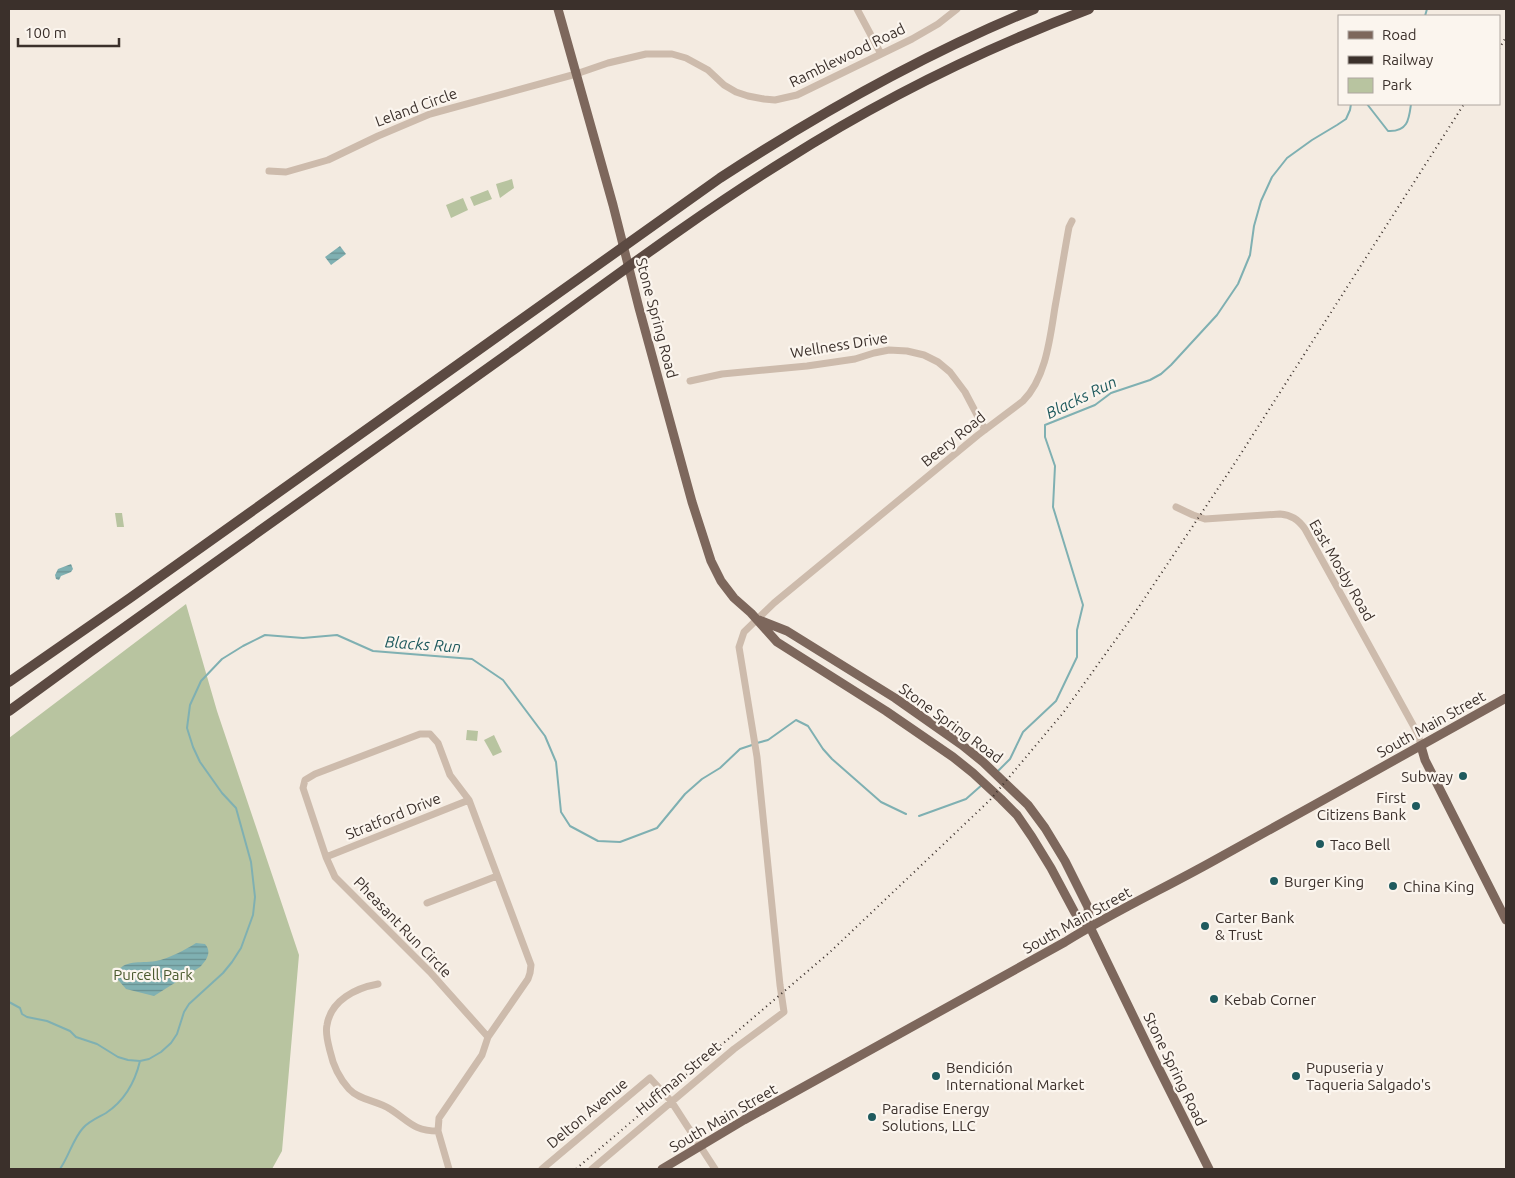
<svg xmlns="http://www.w3.org/2000/svg" width="1515" height="1178" font-family="Ubuntu,sans-serif">
<defs>
<pattern id="water-rules" width="6" height="5" patternUnits="userSpaceOnUse" patternTransform="scale(1.25)"><rect width="6" height="5" fill="#7fb0b2"/><path d="M0 2.5h6" fill="none" stroke="#699091"/></pattern>
</defs>
<rect width="100%" height="100%" fill="#f4ebe1"/>
<!-- park -->
<path fill="#b8c4a0" d="M512,179l2,9 -14,10 -4,-14z
M488,190l4,9 -18,7 -4,-9z
M463,198l5,12 -17,8 -5,-13z
M115,513h7l2,14h-7z
M186,604l31,107 82,244 -17,196 -10,18h-263v-431z
M467,730l11,1 -1,10 -11,-1z
M494,735l8,17 -9,4 -9,-16z"/>
<!-- water -->
<path fill="url(#water-rules)" d="M340,246l6,8 -15,11 -6,-8z
M71,564l2,5 -2,3 -10,4 -2,4 -3,-1 -1,-4 3,-6z
M196,943l9,1c7,8 2,16 -5,23l-46,29 -28,-7 -12,-14c12,-17 24,-11 42,-14 14,-3 29,-11 40,-18z"/>
<g fill="none" stroke-linecap="round" stroke-linejoin="round">
<!-- stream -->
<path stroke="#7fb0b2" stroke-width="2" d="M1425,16l2,-7
M1367,104l21,27c20,1 21,-12 23,-27
M757,743l11,-3 28,-20 12,6 15,23 9,10 49,43 25,12
M998,771l12,-12 13,-27 33,-31 21,-44v-27l6,-25 -30,-98 2,-41 -10,-29v-12l50,-20 16,-12 39,-13 11,-6 10,-9 46,-50 21,-31 12,-29 4,-29 7,-25 11,-24 15,-19 25,-18 25,-15 9,-6 4,-9 1,-6
M919,816l47,-17 17,-15
M9,1002l11,6 2,6 5,3 20,4 23,10 6,6 21,7 21,13 10,3 12,1
M60,1169c9,-13 13,-30 23,-41 6,-7 16,-11 23,-15 18,-12 29,-31 34,-52l9,-2 12,-7 10,-9 6,-9 7,-22 5,-8 34,-31 9,-11 9,-14 12,-33 2,-18 -4,-35 -15,-54 -14,-15 -22,-31 -7,-15 -6,-19 3,-23 11,-24 21,-22 21,-13 22,-11 38,3 34,-3 36,16 99,8 31,21 42,56 11,26 5,50 9,14 28,15 22,1 37,-14 28,-34 17,-15 18,-11 20,-19 12,-4"/>
<!-- minor -->
<path stroke="#cdbbac" stroke-width="7" d="M857,9l24,45
M269,171l17,1 42,-12 50,-24 52,-22 146,-40 32,-11 38,-9h26l14,4 22,12 16,15 12,7 12,4 16,3 11,1 22,-5 115,-56 26,-15 19,-15
M690,381l32,-7 85,-8 48,-7 19,-6 15,-3 18,1 17,4 14,7 12,10 15,20 20,38
M1176,507l17,8 12,4 75,-5c11,1 18,5 25,15l113,205 3,12
M420,734h10l8,9 12,32 19,25 62,165 -1,8 -2,6 -40,58 -58,-65 -95,-95 -9,-20 -23,-69 2,-8 10,-6z
M326,857l143,-57
M427,903l70,-27
M378,984c-22,4 -47,16 -51,41 -2,8 1,18 3,26 3,14 9,27 19,38 10,11 29,12 41,20 19,12 23,22 48,22
M449,1169l-11,-38 1,-13 43,-63 6,-18
M542,1169l108,-91 21,23 44,68
M592,1169l142,-120 50,-37 -4,-27 -23,-228 -18,-110 5,-15 30,-29 23,-19 181,-149 45,-34c23,-23 27,-63 32,-94 5,-27 9,-53 14,-80l3,-6"/>
<!-- major -->
<path stroke="#7d675c" stroke-width="9" d="M558,9l55,196 26,103 53,194 19,59 10,20 13,17 17,15 26,29 109,69 67,46 20,16 28,26 16,16 15,22 19,31 24,45 15,14
M759,620l28,11 108,67 67,47 21,17 45,43 17,23 20,33 23,46 2,20 62,128 57,114
M1421,746l4,14 81,160
M662,1169l82,-49 321,-178c48,-30 100,-54 150,-82 97,-54 194,-107 291,-162"/>
<!-- highway -->
<path stroke="#5c4a42" stroke-width="10" d="M9,682l121,-84 590,-420c100,-65 204,-124 314,-169
M9,711l81,-59c139,-100 279,-199 419,-299 91,-65 180,-133 275,-192 96,-61 199,-112 305,-152"/>
<!-- rail -->
<path stroke="#3b302b" stroke-width="2" stroke-dasharray="1 4" stroke-linecap="butt" d="M1499,49l7,-12
M576,1169l253,-216 161,-153 73,-87 69,-96 101,-151 231,-362"/>
</g>
<!-- markers -->
<g fill="#1f5a5e" stroke="#fbf5ee" stroke-width="2">
<circle cx="1463" cy="776" r="5"/>
<circle cx="1416" cy="806" r="5"/>
<circle cx="1320" cy="844" r="5"/>
<circle cx="1274" cy="881" r="5"/>
<circle cx="1393" cy="886" r="5"/>
<circle cx="1205" cy="926" r="5"/>
<circle cx="1214" cy="999" r="5"/>
<circle cx="936" cy="1076" r="5"/>
<circle cx="1296" cy="1076" r="5"/>
<circle cx="872" cy="1117" r="5"/>
</g>
<g text-anchor="middle" dominant-baseline="central" stroke-width="4.5" stroke-linejoin="round" paint-order="stroke">
<!-- street labels -->
<g font-size="15" fill="#3b302b" stroke="#fbf5ee">
<text transform="translate(847 55) rotate(-26)">Ramblewood Road</text>
<text transform="translate(416 107) rotate(-20)">Leland Circle</text>
<text transform="translate(657 318) rotate(75)">Stone Spring Road</text>
<text transform="translate(839 345) rotate(-9)">Wellness Drive</text>
<text transform="translate(953 439) rotate(-39)">Beery Road</text>
<text transform="translate(1342 570) rotate(60)">East Mosby Road</text>
<text transform="translate(951 723) rotate(36)">Stone Spring Road</text>
<text transform="translate(1431 724) rotate(-29)">South Main Street</text>
<text transform="translate(393 816) rotate(-22)">Stratford Drive</text>
<text transform="translate(1077 920) rotate(-29)">South Main Street</text>
<text transform="translate(403 927) rotate(46)">Pheasant Run Circle</text>
<text transform="translate(1175 1069) rotate(64)">Stone Spring Road</text>
<text transform="translate(678 1078) rotate(-40)">Huffman Street</text>
<text transform="translate(587 1113) rotate(-40)">Delton Avenue</text>
<text transform="translate(723 1118) rotate(-30)">South Main Street</text>
</g>
<!-- poi labels -->
<g font-size="15" fill="#3b302b" stroke="#fbf5ee" text-anchor="start">
<text x="1453" y="776" text-anchor="end">Subway</text>
<text x="1406" y="797" text-anchor="end">First<tspan x="1406" dy="17">Citizens Bank</tspan></text>
<text x="1330" y="844">Taco Bell</text>
<text x="1284" y="881">Burger King</text>
<text x="1403" y="886">China King</text>
<text x="1215" y="917">Carter Bank<tspan x="1215" dy="17">&amp; Trust</tspan></text>
<text x="1224" y="999">Kebab Corner</text>
<text x="946" y="1067">Bendición<tspan x="946" dy="17">International Market</tspan></text>
<text x="1306" y="1067">Pupuseria y<tspan x="1306" dy="17">Taqueria Salgado's</tspan></text>
<text x="882" y="1108">Paradise Energy<tspan x="882" dy="17">Solutions, LLC</tspan></text>
</g>
<!-- park labels -->
<g font-size="15" fill="#4a5a2e" stroke="#fbf5ee">
<text x="153" y="974">Purcell Park</text>
</g>
<!-- water labels -->
<g font-size="16" font-style="italic" fill="#1f5a5e" stroke="#fbf5ee">
<text transform="translate(1081 397) rotate(-26)">Blacks Run</text>
<text transform="translate(423 644) rotate(4)">Blacks Run</text>
</g>
</g>
<!-- border -->
<rect width="1515" height="1178" fill="none" stroke="#3b302b" stroke-width="20"/>
<!-- legend -->
<rect x="1338" y="15" width="162" height="90" fill="#fbf5ee" stroke="#aea6a0"/>
<rect x="1348" y="31" width="25" height="8" fill="#7d675c" stroke="#aea6a0"/>
<text x="1382" y="40" font-size="15" fill="#3b302b">Road</text>
<rect x="1348" y="56" width="25" height="8" fill="#3b302b" stroke="#aea6a0"/>
<text x="1382" y="65" font-size="15" fill="#3b302b">Railway</text>
<rect x="1348" y="78" width="25" height="15" fill="#b8c4a0" stroke="#aea6a0"/>
<text x="1382" y="90" font-size="15" fill="#3b302b">Park</text>
<!-- scale -->
<path d="M18 38v8h101v-8" fill="none" stroke="#3b302b" stroke-width="2.5"/>
<text x="25" y="38" font-size="15" fill="#3b302b" stroke="#fbf5ee" stroke-width="4" paint-order="stroke">100 m</text>
</svg>
